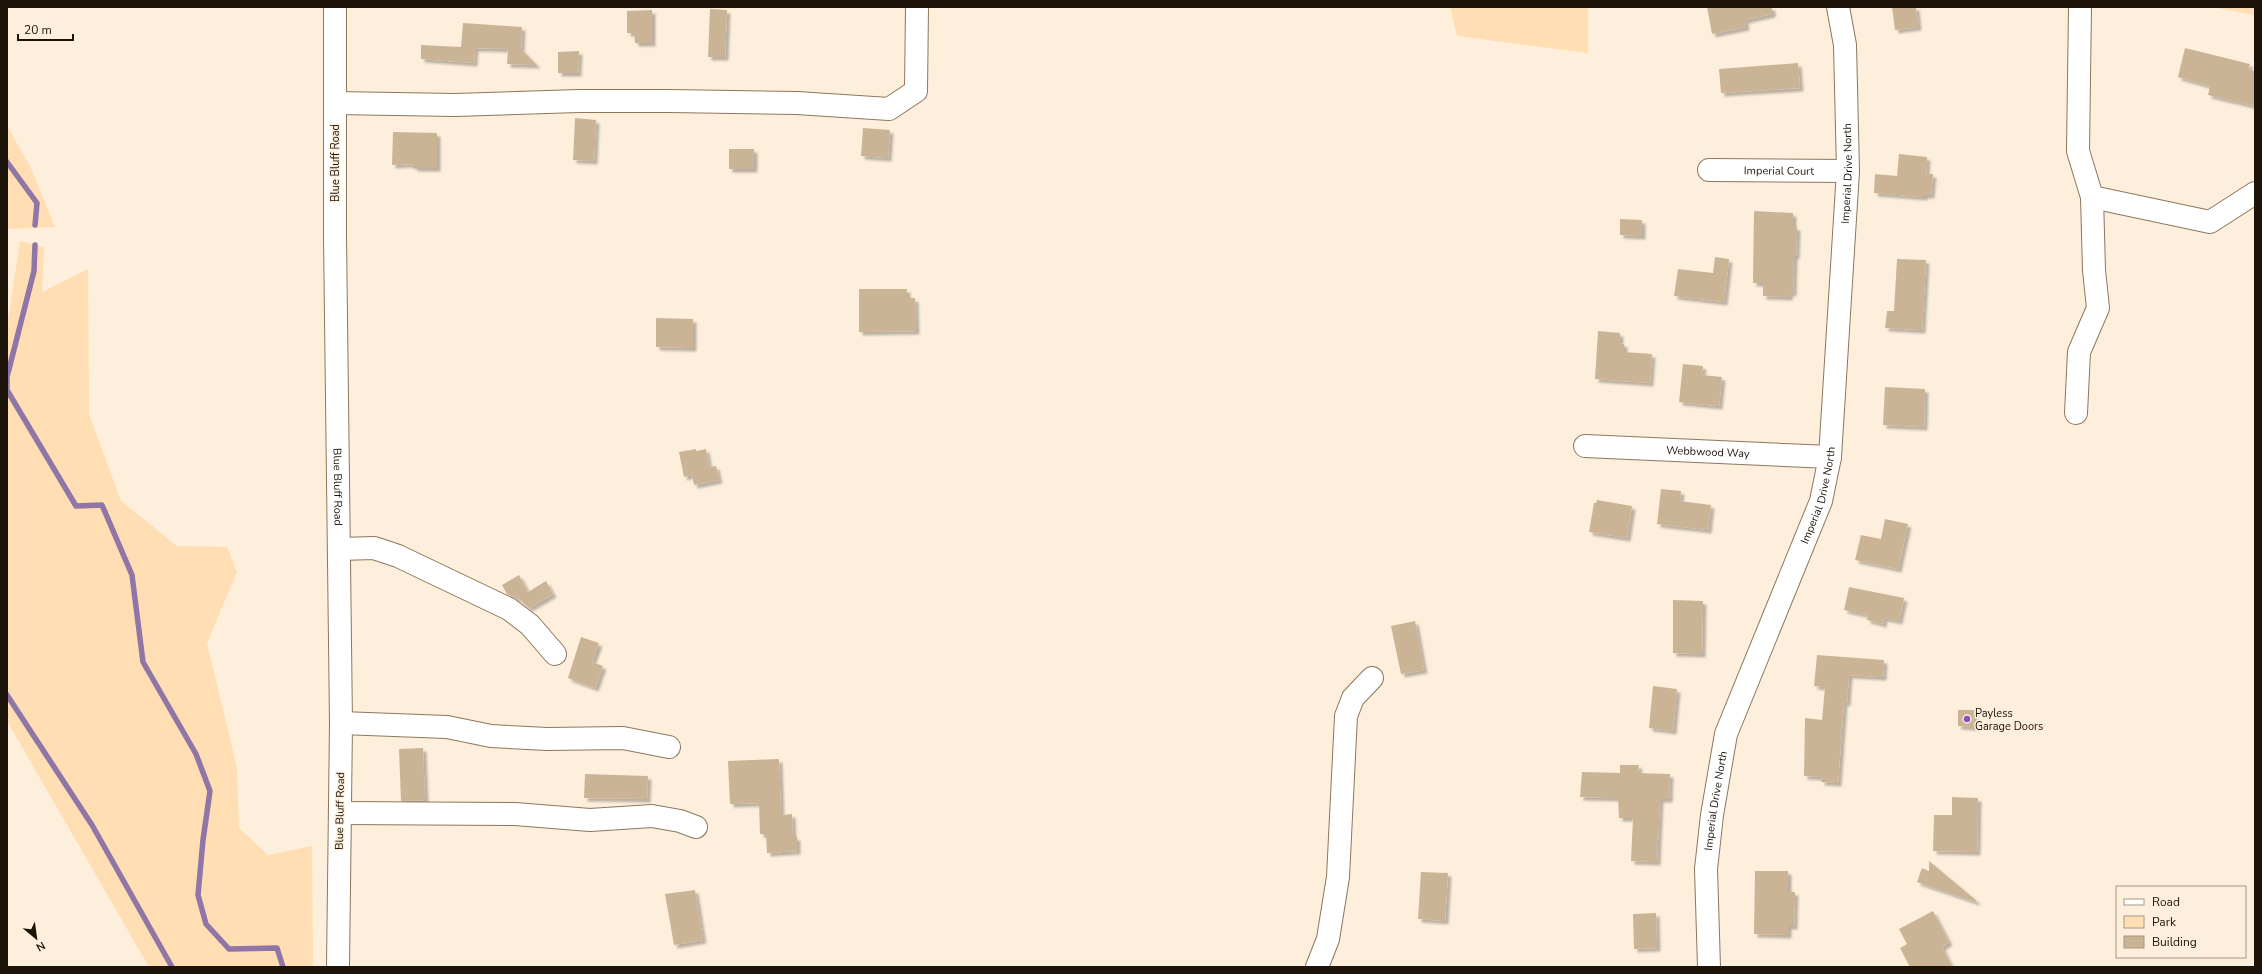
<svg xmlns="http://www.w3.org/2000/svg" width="2262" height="974" font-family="'Nunito Sans',sans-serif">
<defs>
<filter id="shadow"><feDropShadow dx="3.5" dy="3.5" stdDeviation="1" flood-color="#0004"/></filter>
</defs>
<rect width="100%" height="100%" fill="#feefdc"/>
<!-- green -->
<path fill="#ffdeb3" d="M1450,7h138v46l-131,-17z
M2210,7h45v8z
M7,126l23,40 25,61 -48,2z
M20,241l24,6 -2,45 46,-23 1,145 32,87 56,45 50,1 10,25 -30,71 30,125 2,60 29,27 44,-9 1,121h-164l-142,-246v-394z"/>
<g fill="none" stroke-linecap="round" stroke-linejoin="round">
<!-- stream -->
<path stroke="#9075a7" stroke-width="5.5" d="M7,162l30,41 -2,22
M7,377v13l69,116 26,-1 30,70 11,87 53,92 14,37 -7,49 -5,55 8,29 23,25 48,-1 6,19
M7,377l27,-106 1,-26
M7,695l85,130 80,142"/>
</g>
<!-- building -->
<path fill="#cbb496" filter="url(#shadow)" d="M1707,7h65v7l-27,6 1,7 -34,7z
M1892,7h24l2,20 -23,3z
M710,9l17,1 -2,47h-17z
M652,10v33h-17l-1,-10h-7v-22z
M463,23l59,4 -1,22 16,16 -30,-1 1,-15 -33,-1 -1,15 -53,-4v-14l40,2z
M2185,48l65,16 -2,5 7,2v35l-47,-11 2,-9 -32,-9z
M579,51l-1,22h-20v-21z
M1798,63l2,25 -79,5 -2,-24z
M575,118l21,2 -2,41 -21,-1z
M863,128l27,2 -2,28 -27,-2z
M393,132l44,1v35h-23v-2l-7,-2 -15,1z
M729,149h25v20h-25z
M1899,154l28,3 -1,17h7l-2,21h-7v2l-50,-4 1,-19 22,2z
M1754,211l39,2v14h4l-1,29h-2l-1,37 -3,-1 -1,5 -26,-1v-13h-10z
M1620,219l22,1v16l-22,-1z
M1715,257l14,2 -5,43 -50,-6 4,-27 35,4z
M1897,259l29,1 -4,70 -37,-2 2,-17h7z
M859,289h48v9h8l1,33 -57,1z
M656,318l37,1v29l-37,-1z
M1598,331l22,2v10l4,1v8l28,2 -2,29 -55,-4z
M1683,364l20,2 -1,9 20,2 -3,29 -40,-4z
M1885,387l40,2 -1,38 -41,-2z
M696,449v2l10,-2 3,18 7,-1 3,14 -25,5 -2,-10 -8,2 -5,-25z
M1661,489l20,2 -1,10 31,4 -3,25 -51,-6z
M1597,500l35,6 -5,32 -38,-6 5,-29h2z
M1885,519l23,5 -10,45 -43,-9 6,-25 20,4z
M519,575l9,17 18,-11 7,13 -24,14 -10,-9 -12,-5 -5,-9z
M1849,587l55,11 -5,23 -15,-3 -1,6 -16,-4 1,-5 -24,-5z
M1673,600l30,1 -1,53 -29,-1z
M1415,621l9,49 -23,4 -10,-48z
M581,637l18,6 -7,19 11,4 -8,22 -27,-10z
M1817,655l67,5 -1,17 -34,-2 -2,28 -3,-1 -6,81 -17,-1 1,-5 -18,-1 1,-58 17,2 3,-33 -11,-1z
M1653,686l24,3 -4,42 -24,-3z
M1958,710h16l-1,17 -15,-1z
M423,748l2,52 -24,1 -2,-52z
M779,759l2,56 11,-1 1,23h4v14l-30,2 -1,-19h-6l-1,-31 -29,1 -2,-43z
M1620,765h19l-1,8 32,1 -1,25h-9l-3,63 -26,-1 2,-43h-14l-1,-20 -38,-1 2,-25 38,1z
M585,774l63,2 -1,23 -63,-1z
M1952,797l26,1 -1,54 -44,-1 1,-36h18z
M1929,861l48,40 -1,1 -59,-20 5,-14 7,3z
M1755,871h33v21h7l-1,34h-6v9l-34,-1z
M1421,872l27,1 -3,48 -27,-2z
M695,890l8,50 -29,5 -9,-51z
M1933,911l16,31 -7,5 10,20h-42l-10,-19 7,-4 -8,-15z
M1656,913l1,35 -23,1 -1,-35z"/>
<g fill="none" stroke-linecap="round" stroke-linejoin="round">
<defs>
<g id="minor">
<path id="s1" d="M335,7v230l6,486 -3,244"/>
<path d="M335,103l120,2 124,-4h91l127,2 92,6 27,-18 1,-84"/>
<path id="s2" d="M1709,170l139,1"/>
<path d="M2092,197l118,25 45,-29"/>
<path d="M2076,413l3,-61 19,-44 -4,-38 -2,-73 -14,-46 2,-144"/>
<path id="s3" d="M1585,446l245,11"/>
<path d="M339,549l35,-1 24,8 111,53 21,16 25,29"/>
<path d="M341,723l106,4 44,9 56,3 76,-1 46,9"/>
<path d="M340,813l175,1 75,6 62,-4 28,5 16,6"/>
<path d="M1317,967l11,-28 10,-62 8,-161 7,-18 19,-20"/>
<path id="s4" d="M1709,967l-3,-98 6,-54 14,-81 95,-233 9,-44 18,-286 -3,-126 -7,-38"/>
</g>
</defs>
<!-- minor casing -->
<use href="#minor" stroke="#8d775b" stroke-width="24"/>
<!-- minor -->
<use href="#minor" stroke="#fff" stroke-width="22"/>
</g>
<!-- markers -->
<circle fill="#8d50c6" stroke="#feefdc" stroke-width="1.5" cx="1967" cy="719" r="4"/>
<g text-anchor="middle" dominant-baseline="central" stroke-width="3" stroke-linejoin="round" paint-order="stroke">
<!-- street labels -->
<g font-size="11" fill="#1c1408" stroke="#feefdc">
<text transform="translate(335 163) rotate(-90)">Blue Bluff Road</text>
<text stroke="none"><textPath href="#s2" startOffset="70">Imperial Court</textPath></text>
<text stroke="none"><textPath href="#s4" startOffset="815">Imperial Drive North</textPath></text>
<text stroke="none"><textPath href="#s3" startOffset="123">Webbwood Way</textPath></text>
<text stroke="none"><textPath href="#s1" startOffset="480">Blue Bluff Road</textPath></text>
<text stroke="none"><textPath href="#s4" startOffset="491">Imperial Drive North</textPath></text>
<text stroke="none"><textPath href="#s4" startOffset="167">Imperial Drive North</textPath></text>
<text transform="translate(340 811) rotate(-89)">Blue Bluff Road</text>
</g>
<!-- poi labels -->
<g font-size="11" fill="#1c1408" stroke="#feefdc" text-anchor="start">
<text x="1975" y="713">Payless<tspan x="1975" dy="13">Garage Doors</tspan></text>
</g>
</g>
<!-- border -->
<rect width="2262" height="974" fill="none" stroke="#1c1408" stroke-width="16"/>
<!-- legend -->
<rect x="2116" y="886" width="130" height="72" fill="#feefdc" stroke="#a49787"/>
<rect x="2124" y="899" width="20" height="6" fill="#ffffff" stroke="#a49787"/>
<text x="2152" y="906" font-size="12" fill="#1c1408">Road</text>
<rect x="2124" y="916" width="20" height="12" fill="#ffdeb3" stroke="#a49787"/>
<text x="2152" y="926" font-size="12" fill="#1c1408">Park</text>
<rect x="2124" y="936" width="20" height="12" fill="#cbb496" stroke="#a49787"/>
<text x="2152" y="946" font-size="12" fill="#1c1408">Building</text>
<!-- north arrow -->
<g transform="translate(36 938) rotate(151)" stroke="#feefdc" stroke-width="3" paint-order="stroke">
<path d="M0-3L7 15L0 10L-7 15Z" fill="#1c1408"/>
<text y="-6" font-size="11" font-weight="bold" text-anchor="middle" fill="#1c1408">N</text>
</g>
<!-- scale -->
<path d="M18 34v6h55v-6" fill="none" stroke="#1c1408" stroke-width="2"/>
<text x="24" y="34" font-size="12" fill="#1c1408" stroke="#feefdc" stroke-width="3" paint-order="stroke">20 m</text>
</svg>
